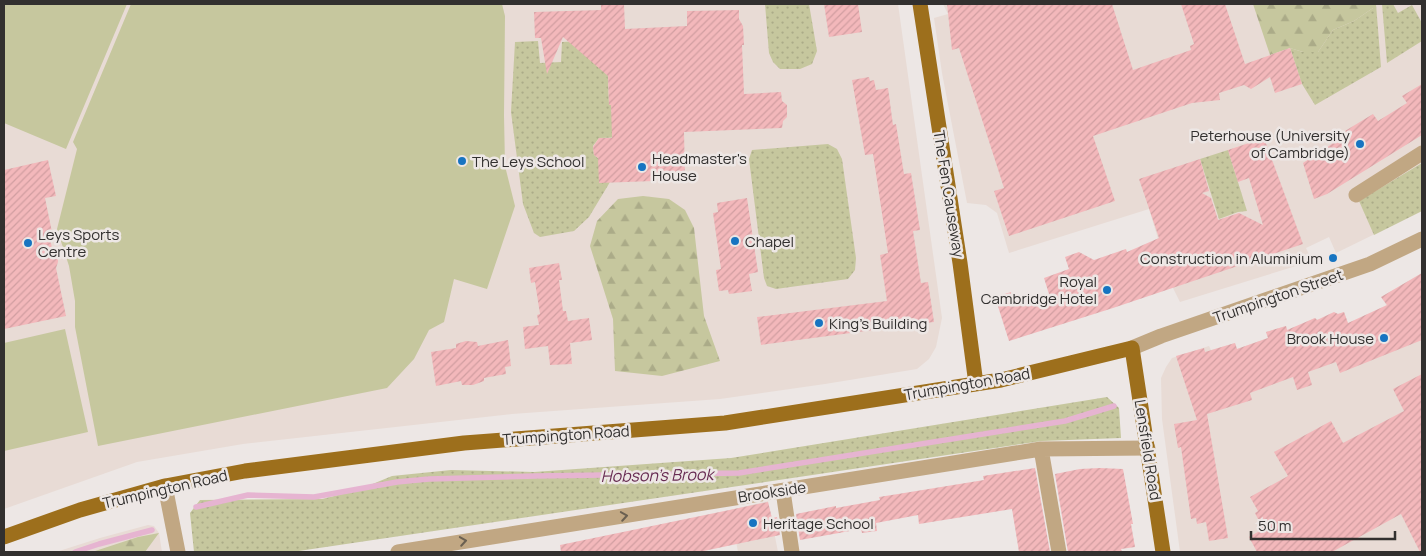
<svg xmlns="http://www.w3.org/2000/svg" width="1426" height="556" font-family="Manrope,sans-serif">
<defs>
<pattern id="grass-dots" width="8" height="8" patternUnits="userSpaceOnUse" patternTransform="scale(1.25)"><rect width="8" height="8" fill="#c6c79e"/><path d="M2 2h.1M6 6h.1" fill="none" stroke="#abab88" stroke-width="1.8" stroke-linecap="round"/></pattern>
<pattern id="forest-firs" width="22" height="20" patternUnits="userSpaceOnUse" patternTransform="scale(1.25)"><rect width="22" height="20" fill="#c6c79e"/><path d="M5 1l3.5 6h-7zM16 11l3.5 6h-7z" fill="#abab88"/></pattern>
<pattern id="building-hatch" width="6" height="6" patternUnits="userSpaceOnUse" patternTransform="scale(1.25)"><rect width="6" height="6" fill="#f3b8bb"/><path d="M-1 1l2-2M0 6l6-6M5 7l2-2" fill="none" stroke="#d19ea1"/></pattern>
</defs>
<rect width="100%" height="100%" fill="#ede7e5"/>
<!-- built -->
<path fill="#e8dbd5" d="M4,4h894l44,314 -6,29 -7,12 -12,10 -92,15 -105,15 -208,15 -269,30 -106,18 -133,47z
M943,4h479v207l-86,42 -7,-16 -23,11 6,13 -132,41 -7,-14 -24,-79 -140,44 -12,-40 -11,-8 -19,-2 -25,-130 -8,-55 14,-4z
M1422,273v279h-242l-18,-133 -1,-41 5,-11 6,-9 37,-12 2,4 24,-7 2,6 31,-11 -2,-6 20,-6 7,22 15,-27 7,-3 3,2 26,-8 5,15 38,-21 -6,-9z
M768,501l10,51h-40l-8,-42z
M148,525l6,1 5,7 3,19h-106l44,-14z"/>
<!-- grass -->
<path fill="url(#grass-dots)" d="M765,4h44l8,47 -5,13 -12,5h-20l-7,-7 -4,-9z
M1373,4h3l5,63 -66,38 -13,-21 -12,-36 13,4h15l15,-22 21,-9 19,-13z
M1382,4h11l5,9 14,-8 10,18v18l-35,22z
M595,40l12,17 2,47 2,1v6l19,26 -31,1 -6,8 1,9 4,3 12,24 -21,35 -15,14 -34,6 -6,-4 -11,-29 -12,-92 4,-70 23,-1 2,22 21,-1 1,-20z
M828,144l9,5 5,10 14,99 -1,12 -7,9 -72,10 -9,-3 -3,-8 -15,-119 3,-9z
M1228,150l19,61 -9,1 -19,7 -19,-60z
M1422,163v48l-48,24 -15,-34z
M1107,397l12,11 2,30 -79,3 -750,111h-98l-4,-39 10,-13 122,-1 36,-9 34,-14 59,-6 83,2 197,-14z"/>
<!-- forest -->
<path fill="url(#forest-firs)" d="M1253,4h120v4l-19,13 -21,9 -15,22h-15l-13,-4 -20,7z
M643,196l26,3 16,11 9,18 10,88 16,45 -58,15 -47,-5 -2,-52 -23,-73 7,-25 21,-22z
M159,533l-14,19h-53l46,-15z"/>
<!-- park -->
<path fill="#c6c79e" d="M4,4h123l-61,145 -62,-26z
M131,4h371l3,12 -1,99 1,51 10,40 -28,83 -33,-10 -10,43 -15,8 -15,29 -27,29 -289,58 -23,-119v-26l-6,-35 -12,-37 20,-80 -4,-7z
M65,329l23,103 -84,19v-108z"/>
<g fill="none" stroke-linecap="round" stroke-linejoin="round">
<!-- stream -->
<path stroke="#e6b4d1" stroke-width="5.5" d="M196,507l52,-12 66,2 83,-15 32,-3 107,-3 203,-3 326,-52 49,-15
M75,552l24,-8 53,-14"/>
</g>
<!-- building -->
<path fill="url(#building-hatch)" d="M601,4h23l1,25 62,-3v-15l52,-1v9l4,7 1,19h-2l2,49 37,-2 1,9 5,4v12l-4,4 -1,7 -98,4 1,45 -31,1v3l-55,2 -1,-25 -4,-3 -1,-8 6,-9h13l-1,-33h-2l-1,-29 -45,-39 -16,37 -6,-36h-6l-1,-26 67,-2z
M824,4h34l4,28 -33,5z
M947,4h165l21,66 58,-20 -1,-4 4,-2 -13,-40h44l20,60 45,-16 12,36 -27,9 -5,-16 -19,12 -7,-4 -25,8 1,7 -28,3 -99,33 22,65 -106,35 -15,-45 10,-3 -45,-140 -7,2z
M869,77l1,4 4,-1 2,10 12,-2 5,37 3,-1 8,50 7,-1 9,57 -7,1 8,52 7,-1 6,40 -18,2 -2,-6 -34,6 1,5 -120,16 -4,-28 130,-16 -7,-46 8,-2 -15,-99 -8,1 -13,-75z
M1422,84v51l-95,59 -13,5 -11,-36 44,-29 -2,-3 28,-17 5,7 29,-18 -5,-7z
M1264,138l39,106 -190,64 -104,33 -14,-44 16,-5 5,13 33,-11 -5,-16 25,-9 -4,-12 14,-5 15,8 32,-11 1,3 32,-14 -20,-59 61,-20 9,32 -7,2 9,5 7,22 21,-7 24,12 -14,-47 -11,4 -10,-32z
M48,160l8,36 -11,2 7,34 -3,1 4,20 5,3v6l-2,6 10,48 -62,13v-159z
M747,198l11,74 -9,2 3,17 -23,3 -1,-4 -9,1 -3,-21 5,-1 -8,-56 5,-1 -1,-9z
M559,263l3,17h-3l4,31h3l2,10 21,-3 3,22 -22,3 2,21 -22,1 -2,-19 -23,3 -2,-22 16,-2 -2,-10 3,-1 -5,-32 -4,1 -2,-15z
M1422,273v67l-82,33 -4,-11 -28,10 4,13 -15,5 -4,-13 -43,16 2,7 -45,14 21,124 -19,3 -3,-19 -9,2 -1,-6 -5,1 -10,-72 -3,1 -4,-24 23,-4 -21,-64 28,-8 1,4 30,-9 2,6 31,-11 -2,-6 20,-6 1,4 28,-12 2,2 17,-8 4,2 6,-2 4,11 39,-18 -6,-8z
M508,340l3,26 -6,1 1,7 -22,4v3l-11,4h-11l-1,-4 -25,5 -5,-34 25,-4v-4l10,-3 11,1 1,4z
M1422,374v178h-2l-19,-38 -69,38h-75l-8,-15 14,-8 -8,-16 3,-2 -8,-14 38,-21 -14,-24 57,-31 12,22 61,-32 -11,-22z
M1035,468l15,84h-31l-7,-43 -93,15 -1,-9 -42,8 1,8 -15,2 -1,-4 -61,11 -4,-26 40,-8v2l44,-8 -1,-3 19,-3 86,-14 -1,-4z
M1100,468l23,1 10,55h-2l4,23 -14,2 1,3h-54l-13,-78 25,-5z
M768,502l4,16 5,-1 3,18 -81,17h-138l-1,-7z"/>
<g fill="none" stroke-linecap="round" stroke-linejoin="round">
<!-- street -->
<path stroke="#c1a783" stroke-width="15" d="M1356,195l66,-42
M1132,348l29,-12 209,-72 52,-25
M1041,449l18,103
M165,486l13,66
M783,491l9,61
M398,552l643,-103 107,-1"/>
<!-- primary -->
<path stroke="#9d6f1c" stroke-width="15" d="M920,4l40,259 16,121
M4,537l76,-27 85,-24 80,-15 219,-28 261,-20 276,-43 131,-32 31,204"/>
</g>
<!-- one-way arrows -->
<defs><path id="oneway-chevron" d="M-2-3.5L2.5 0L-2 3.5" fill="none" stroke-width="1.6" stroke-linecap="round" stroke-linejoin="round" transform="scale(1.25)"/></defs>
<g stroke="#6b6051">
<use href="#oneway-chevron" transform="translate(624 516) rotate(-9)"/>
<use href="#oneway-chevron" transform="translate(463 541) rotate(-9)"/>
</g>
<!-- markers -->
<g fill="#1774c1" stroke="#ede7e5" stroke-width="2">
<circle cx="1360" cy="144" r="5"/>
<circle cx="462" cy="161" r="5"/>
<circle cx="642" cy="167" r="5"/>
<circle cx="735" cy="241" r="5"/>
<circle cx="28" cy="243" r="5"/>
<circle cx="1333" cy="258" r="5"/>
<circle cx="1107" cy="290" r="5"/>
<circle cx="819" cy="323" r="5"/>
<circle cx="1384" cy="338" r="5"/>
<circle cx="753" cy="523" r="5"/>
</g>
<g text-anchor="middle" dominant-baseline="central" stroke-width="5" stroke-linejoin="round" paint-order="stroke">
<!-- poi labels -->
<g font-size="15" fill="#32302f" stroke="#ede7e5" text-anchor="start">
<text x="1350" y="135" text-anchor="end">Peterhouse (University<tspan x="1350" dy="17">of Cambridge)</tspan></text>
<text x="652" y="158">Headmaster's<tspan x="652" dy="17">House</tspan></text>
<text x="472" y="161">The Leys School</text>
<text x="38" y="234">Leys Sports<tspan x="38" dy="17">Centre</tspan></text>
<text x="745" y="241">Chapel</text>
<text x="1323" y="258" text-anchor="end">Construction in Aluminium</text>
<text x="1097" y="281" text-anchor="end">Royal<tspan x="1097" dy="17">Cambridge Hotel</tspan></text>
<text x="829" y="323">King's Building</text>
<text x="1374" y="338" text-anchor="end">Brook House</text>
<text x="763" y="523">Heritage School</text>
</g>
<!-- street labels -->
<g font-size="15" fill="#32302f" stroke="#ede7e5">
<text transform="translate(949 194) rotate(81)">The Fen Causeway</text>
<text transform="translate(1278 296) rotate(-19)">Trumpington Street</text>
<text transform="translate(967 384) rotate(-10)">Trumpington Road</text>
<text transform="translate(566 435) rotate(-4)">Trumpington Road</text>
<text transform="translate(1148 450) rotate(81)">Lensfield Road</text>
<text transform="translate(165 489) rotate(-13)">Trumpington Road</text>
<text transform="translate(772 492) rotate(-9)">Brookside</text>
</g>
<!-- water labels -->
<g font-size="16" font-style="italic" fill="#682c53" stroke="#ede7e5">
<text transform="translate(657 475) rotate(-1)">Hobson's Brook</text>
</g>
</g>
<!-- border -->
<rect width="1426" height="556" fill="none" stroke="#32302f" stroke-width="10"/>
<!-- scale -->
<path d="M1251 531v8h144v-8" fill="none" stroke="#32302f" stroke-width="2.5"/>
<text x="1258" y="531" font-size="15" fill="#32302f" stroke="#ede7e5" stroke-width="4" paint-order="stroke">50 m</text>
</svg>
